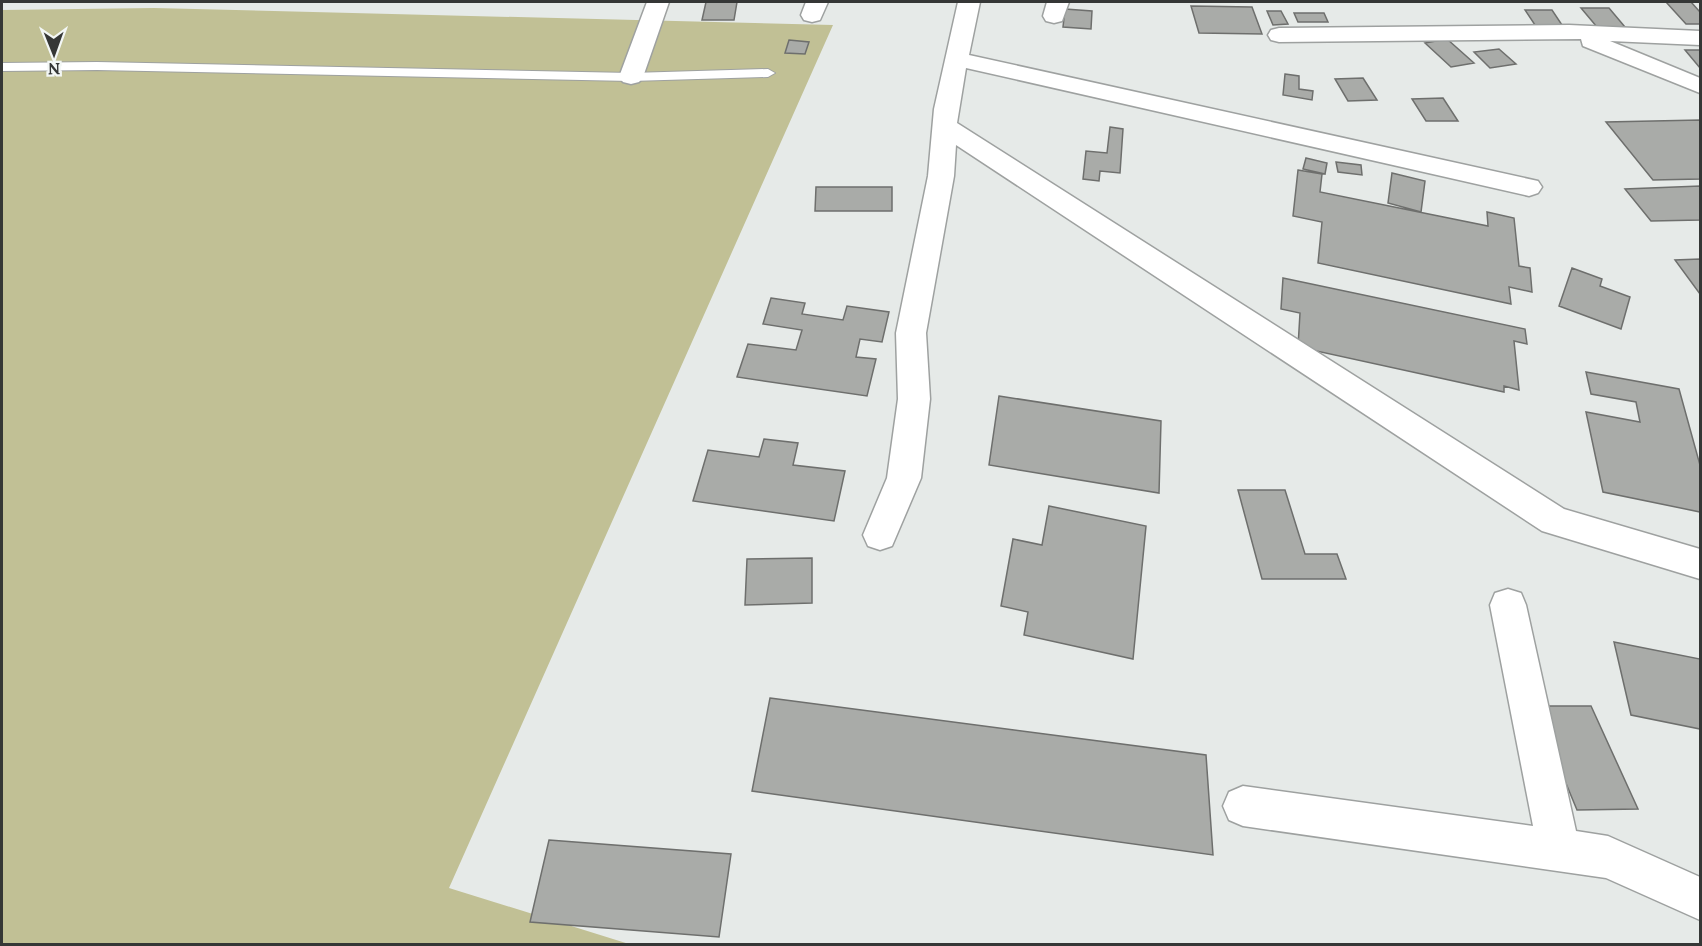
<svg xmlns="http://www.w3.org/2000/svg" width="1702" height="946" font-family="Lora,serif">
<rect width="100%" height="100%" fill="#e6eae8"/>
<!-- green -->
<path fill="#c1c095" d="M154,8l679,17 -384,863 180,56h-627v-934z"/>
<!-- building -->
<path fill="#a9aba8" stroke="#6e6f6d" stroke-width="1.5" d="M706,2h31l-3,18h-32z
M1666,2h25l9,10v12h-14z
M1191,6l61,1 10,27 -63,-1z
M1581,8h28l16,19h-28z
M1065,9l27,2 -1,18 -28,-2z
M1525,10h27l10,15h-27z
M1267,11h14l7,13 -15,1z
M1294,13h30l4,9h-30z
M1447,39l27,24 -23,4 -26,-24z
M789,40l20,2 -4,12 -20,-1z
M1499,49l17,15 -26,4 -16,-16z
M1685,50h15v18z
M1285,74l14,2v13l14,2 -1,9 -29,-5z
M1363,78l14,22 -29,1 -13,-22z
M1443,98l15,23h-32l-14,-22z
M1700,120v59l-47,1 -47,-58z
M1110,127l13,2 -3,44 -20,-2 -1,10 -16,-2 3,-28 21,2z
M1306,158l21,5 -2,11 -22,-5z
M1336,162l25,3 1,10 -24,-3z
M1298,170l24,4 -2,18 168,34 -1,-14 27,6 5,48 11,2 2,24 -23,-5 2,17 -193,-41 4,-41 -29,-6z
M1392,173l33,8 -4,31 -33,-9z
M1700,186v34l-49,1 -26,-32z
M816,187h76v24h-77z
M1700,259v35l-25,-34z
M1572,268l30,11 -2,7 30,11 -9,32 -62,-23z
M1283,278l242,51 2,15 -13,-3 5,49 -15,-4v6l-206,-45 2,-34 -19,-4z
M771,298l34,5 -3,11 41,6 4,-14 42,6 -7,30 -22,-3 -4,18 20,2 -9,37 -130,-19 11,-33 48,6 6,-20 -39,-6z
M1586,372l93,17 21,76v47l-97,-20 -17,-80 54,10 -4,-20 -45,-8z
M999,396l162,25 -2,72 -170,-28z
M764,439l34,4 -5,22 52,6 -11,50 -141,-20 15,-51 51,7z
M1238,490h47l20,64h32l9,25h-84z
M1049,506l97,20 -13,133 -109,-24 4,-23 -27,-6 12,-67 29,6z
M812,558v45l-67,2 2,-46z
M1614,642l86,17v70l-69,-14z
M770,698l436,57 7,100 -461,-64z
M1534,706h57l47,103 -61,1z
M549,840l182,14 -12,83 -189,-15z"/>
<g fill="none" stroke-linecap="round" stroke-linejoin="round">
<defs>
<path id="lane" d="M97,62l534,11 137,-4 7,4 -7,4 -137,4 -534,-11 -95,1v-8z"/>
<path id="street" d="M647,2h22l-26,75 -4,5 -8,2 -8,-2 -4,-5z
M806,2h22l-8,18 -8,2 -8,-2 -3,-5z
M958,2h22l-11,53 569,126 4,6 -4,6 -9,3 -563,-128 -9,55 607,386 136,40v30l-158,-48 -586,-386 -2,31 -28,157 4,66 -9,79 -29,68 -12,4 -12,-4 -5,-11 24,-57 11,-79 -2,-66 32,-157 6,-67z
M1047,2h22l-7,19 -8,2 -8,-2 -3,-5z
M1569,25l131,6v14l-90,-4 90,37v15l-117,-47 -2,-7 -302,3 -8,-2 -3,-5 3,-5 8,-2z
M1508,589l13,4 5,12 50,226 32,5 92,41v43l-94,-42 -363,-52 -14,-6 -6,-14 6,-14 14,-6 290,40 -43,-221 5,-12z"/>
</defs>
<!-- lane casing -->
<use href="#lane" stroke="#9ea1a0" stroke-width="2"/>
<!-- street casing -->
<use href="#street" stroke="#9ea1a0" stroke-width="3"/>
<!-- lane -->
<use href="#lane" fill="#fff" fill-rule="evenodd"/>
<!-- street -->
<use href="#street" fill="#fff" fill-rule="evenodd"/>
</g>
<!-- border -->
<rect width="1702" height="946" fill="none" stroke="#353736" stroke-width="6"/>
<!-- north arrow -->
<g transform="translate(54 54) rotate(179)" stroke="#f3f7f5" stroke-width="4.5" paint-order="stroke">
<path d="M0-4.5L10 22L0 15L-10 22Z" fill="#353736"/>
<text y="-9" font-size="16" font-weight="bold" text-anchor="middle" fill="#353736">N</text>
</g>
</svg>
